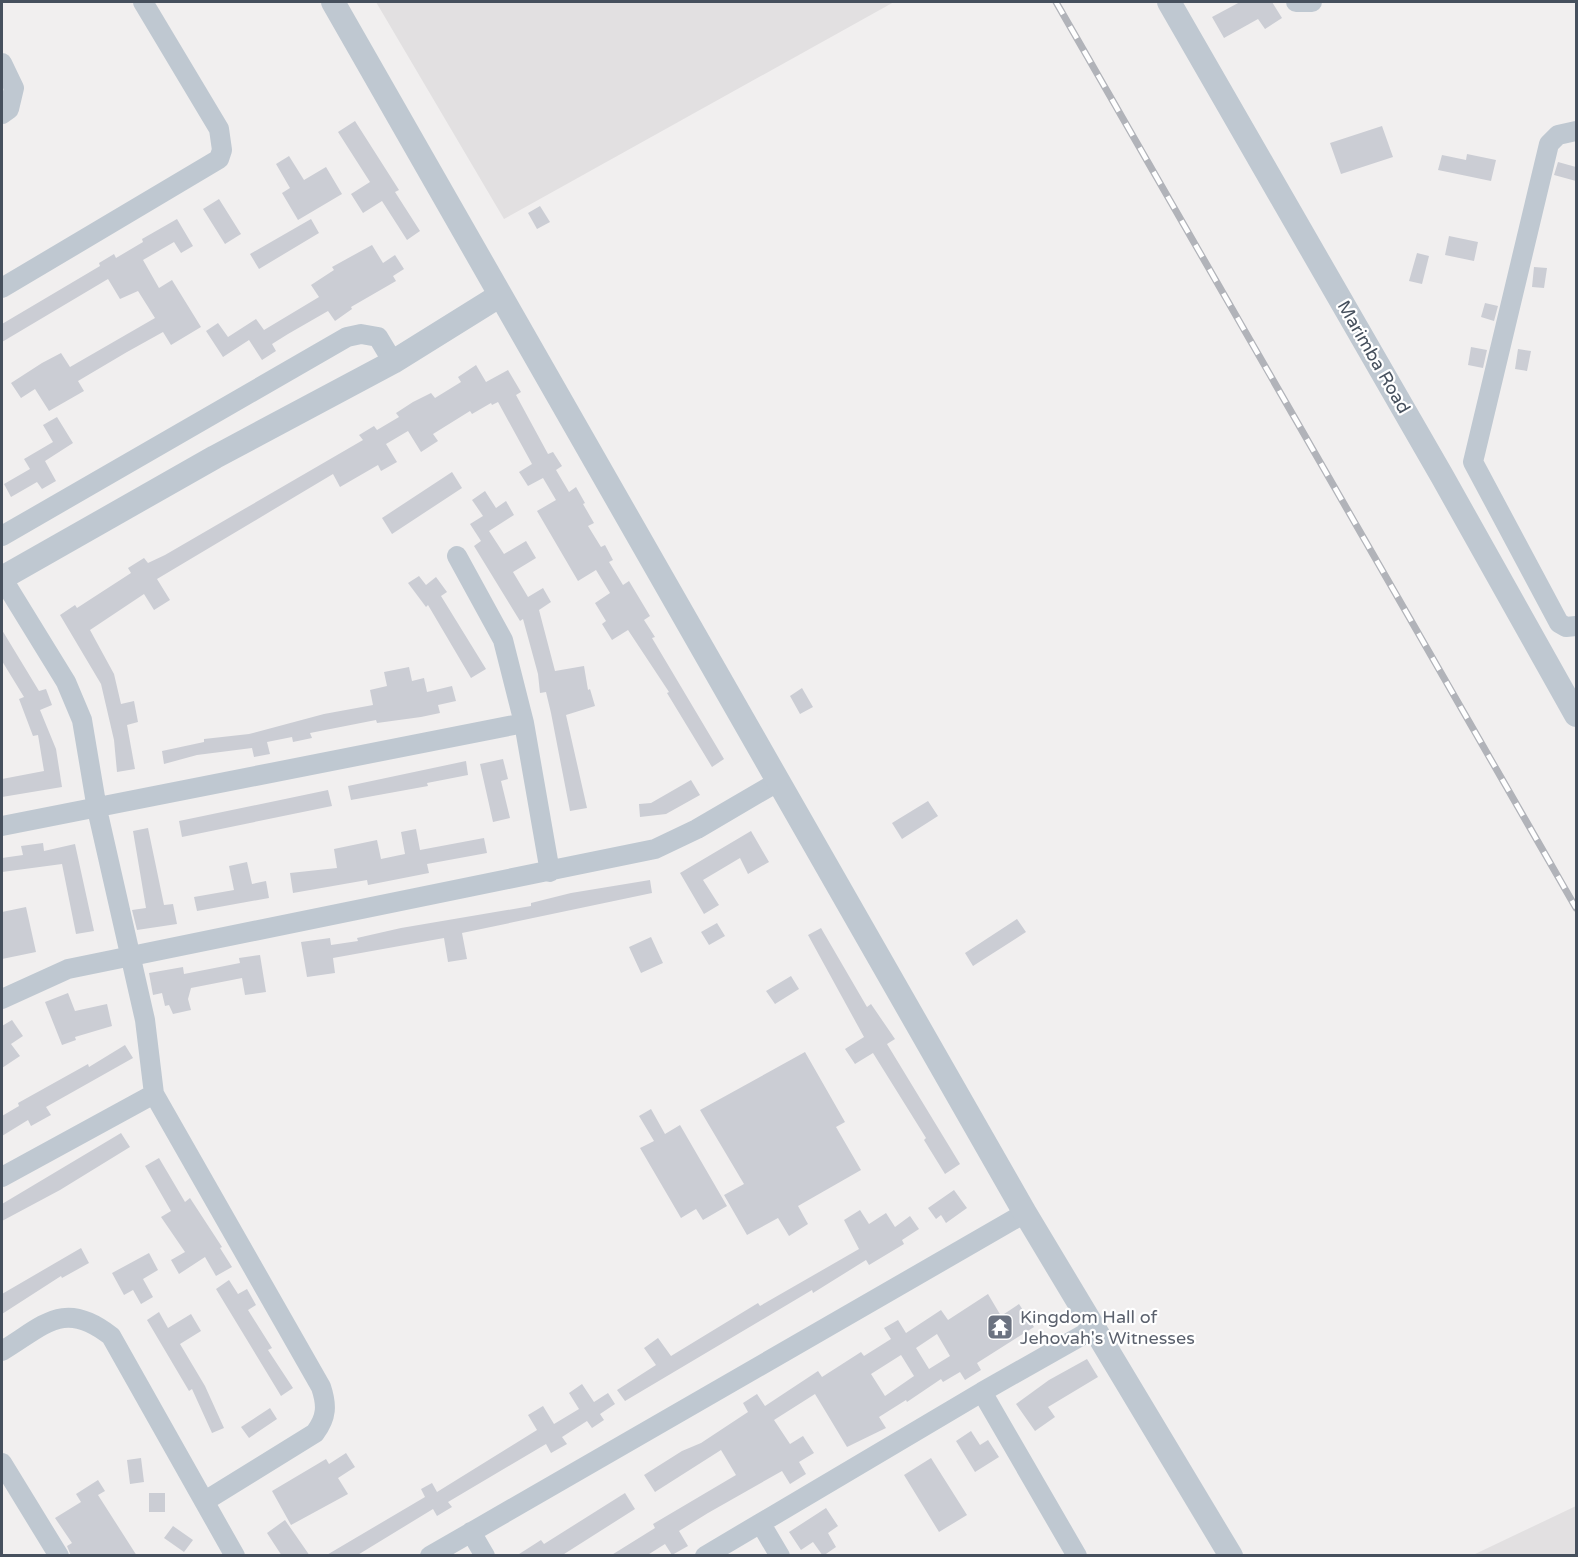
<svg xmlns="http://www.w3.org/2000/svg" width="1578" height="1557" font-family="'Varela Round',sans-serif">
<rect width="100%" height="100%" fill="#f1efef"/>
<!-- education -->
<path fill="#e2e0e1" d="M376,2h518l-390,217z
M1576,1506v49h-103z"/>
<!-- building -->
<path fill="#cbcdd4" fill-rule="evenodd" d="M1240,2h32l10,16 -17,11 -7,-10 -34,19 -12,-21z
M355,121l44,69 -4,2 25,39 -13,9 -25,-39 -19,12 -12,-19 19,-12 -32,-50z
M1382,126l11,31 -52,17 -11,-31z
M1467,154l29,6 -5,21 -53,-11 4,-15 24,5z
M289,156l15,24 22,-13 16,27 -44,26 -16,-27 8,-5 -14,-24z
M1558,162l18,5v14l-22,-6z
M219,199l22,35 -16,10 -22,-35z
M540,206l10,16 -13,7 -9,-16z
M177,219l16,27 -12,7 -7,-11 -31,18 16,28 13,-8 29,47 -30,18 -8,-13 -36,20 -49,29 6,10 -35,20 -14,-22 -14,9 -10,-15 31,-20 19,-10 9,14 85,-49 -17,-27 -18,8 -12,-20 -106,63v-18l98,-58 -1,-3 15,-9 2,4 27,-16 -1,-3z
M311,219l8,14 -60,36 -9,-15z
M1449,236l29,6 -4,19 -29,-6z
M372,245l11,18 12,-8 9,14 -11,7 3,5 -45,26 1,2 -17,12 -7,-10 -40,23 -16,10 4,7 -14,9 -13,-20 -26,17 -17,-26 12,-8 10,14 28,-18 8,11 55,-33 -8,-12 23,-15 -2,-3z
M1417,253l12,3 -7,28 -13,-3z
M1534,267l13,1 -3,20 -12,-1z
M1485,303l13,3 -4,15 -13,-4z
M1471,347l16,3 -4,18 -15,-3z
M1518,349l13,2 -4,20 -12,-2z
M476,365l10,17 22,-12 13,22 -5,3 32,59 5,-2 9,14 -6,4 13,22 7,-5 9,16 -2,1 11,19 -6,3 13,21 4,-2 8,15 -4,2 14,23 6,-4 21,35 -6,4 11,17 -3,1 72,121 -12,8 -45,-74 2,-1 -41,-62 -16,10 -10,-16 4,-3 -11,-18 15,-10 -14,-23 -18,11 -41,-70 19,-11 -13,-22 -15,8 -9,-14 13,-8 -34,-62 -6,3 -1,-2 -19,11 -2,-3 -37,23 5,7 -17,11 -13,-21 -22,13 11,18 -16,9 -3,-6 -38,22 -7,-13 -176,105 13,21 -16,10 -10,-16 -54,36 24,44 7,30 13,-3 4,21 -11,3 8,44 -18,3 -3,-32 -13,-56 -41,-69 15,-10 2,3 54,-35 -3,-5 16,-10 4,5 17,-8 198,-115 -4,-5 15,-9 3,4 22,-13 -3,-4 17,-11 18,-9 4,5 26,-16 -3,-5z
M57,417l16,26 -28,18 11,20 -14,8 -5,-7 -26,15 -7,-13 26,-15 -6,-10 29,-17 -10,-17z
M452,472l10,16 -70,46 -10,-16z
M485,491l11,17 10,-7 8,14 -25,16 15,23 22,-13 10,17 -23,14 15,25 15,-9 8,14 -12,8 16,61 29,-5 4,24 2,-1 5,17 -29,9 21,93 -17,3 -19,-98 -5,-21 -6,1 -2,-19 -15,-55 -3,2 -46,-75 7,-5 -11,-17 13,-8 -11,-16z
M419,576l7,9 10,-8 11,15 -6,4 45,73 -15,9 -43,-73 -2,2 -18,-24z
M2,630l37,61 7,-2 6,16 -12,5 16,39 6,38 -60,10v-18l42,-8 -6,-36 -5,1 -14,-37 5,-2 -22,-36z
M409,667l3,14 12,-3 3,14 25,-6 4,15 -18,4 2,8 -19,4 -44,6 -1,-3 -66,13 2,5 -19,4 -1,-5 -25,5 3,12 -16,3 -2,-9 -55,7 -33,9 -2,-13 42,-9v-3l45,-5 75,-20 49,-9 -3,-15 17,-4 -3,-14z
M802,688l11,19 -13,7 -10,-18z
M503,759l5,20 -7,2 9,37 -17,4 -13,-58z
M466,761l2,14 -41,8 1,3 -77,14 -3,-14z
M691,780l9,15 -34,19 -26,3 -1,-13 12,-1z
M328,790l4,16 -150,31 -3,-16z
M928,801l10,15 -36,23 -10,-16z
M148,828l16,77 9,-1 4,20 -40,6 -5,-20 14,-2 -13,-77z
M416,829l4,21 64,-12 3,15 -60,11 2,9 -61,12 -1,-5 -74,13 -3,-20 47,-5 -3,-19 43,-9 4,19 24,-5 -4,-22z
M751,831l18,31 -21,12 -8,-16 -37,22 16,25 -15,9 -24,-41z
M43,843l1,8 31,-7 19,87 -18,3 -14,-70 -60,8v-14l21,-3 -2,-9z
M247,862l5,22 14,-3 3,17 -72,13 -3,-14 40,-7 -5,-24z
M650,880l2,13 -190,40 5,26 -19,3 -4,-24 -111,20 2,15 -28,4 -6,-35 29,-4 1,7 27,-4 -1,-3 44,-10 130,-22v-3l40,-10z
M26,907l10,45 -34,7v-47z
M1017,919l9,13 -53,34 -8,-13z
M717,923l8,13 -16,9 -8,-13z
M821,928l46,79 4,-3 24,35 -8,5 73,120 -15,10 -21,-34 2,-2 -53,-85 -18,11 -10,-15 19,-12 -56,-102z
M651,937l12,26 -22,10 -12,-26z
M260,955l6,37 -21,3 -3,-17 -51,10 -3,11 3,11 -18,4 -4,-9 -4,1 -3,-13 -9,2 -4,-22 34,-6 1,7 56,-11 -1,-5z
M791,976l8,13 -24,15 -9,-13z
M68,993l7,18 32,-7 5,22 -37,11 1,3 -14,5 -17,-43z
M12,1020l11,16 -12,8 9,12 -18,12v-42z
M125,1045l8,13 -87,49 5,8 -20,11 -3,-6 -26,16v-20l17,-10 -1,-3 70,-39 1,3z
M805,1052l40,70 -9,5 25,43 -63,36 10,18 -19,12 -11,-18 -31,17 -23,-40 20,-11 -44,-74z
M651,1109l14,25 15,-9 47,81 -24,14 -7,-11 -15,9 -41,-70 14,-7 -15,-25z
M121,1133l9,14 -70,43 -58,31v-17z
M159,1158l26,44 5,-4 32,49 -2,1 12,19 -16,9 -11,-19 -26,17 -8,-14 14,-8 -24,-35 10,-6 -26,-45z
M954,1190l13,18 -21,15 -5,-8 -5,4 -8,-11z
M860,1210l9,14 17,-11 9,14 15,-11 9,13 -17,11 2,4 -35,21 -3,-5 -53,33 -1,-3 -187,111 -8,-11 39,-25 -12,-17 14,-10 13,18 87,-53 2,3 99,-57 -15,-29z
M81,1248l8,15 -27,15 -1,-2 -59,38v-20z
M149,1253l9,17 -15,9 10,18 -12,7 -8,-14 -9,5 -12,-22z
M229,1280l9,14 9,-5 9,16 -8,5 24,38 -4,2 25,38 -12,8 -65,-107z
M988,1294l13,22 18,-12 15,23 -57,36 4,7 -16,10 -5,-8 -17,10 -2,-3 -34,23 -1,-2 -27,17 7,11 -39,19 -32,-53 -41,26 16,24 13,-8 11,17 -15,9 7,12 -16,10 -8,-13 -74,42 -29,18 9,15 -16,9 -7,-11 -19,12h-36l45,-28 -2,-4 83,-49 -15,-25 -66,42 -11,-17 38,-24 19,-8 47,-31 -5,-9 14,-9 8,12 53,-35 4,6 39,-25 3,4 27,-17 -7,-11 14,-8 8,13 35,-23 7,10zM937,1334l13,22 -21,13 -13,-21zM901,1355l13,21 -29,20 -14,-22z
M159,1312l9,16 23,-14 10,17 -21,13 25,42 19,42 -12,5 -20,-44 -3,2 -42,-71z
M1087,1359l11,18 -50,30 7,10 -20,14 -19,-27 33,-24z
M582,1384l12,18 14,-9 7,11 -15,10 4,6 -12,8 -5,-7 -25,16 5,7 -16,9 -5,-9 -98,58 4,5 -15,9 -4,-7 -77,47h-31l100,-59 -4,-8 11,-6 5,9 100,-62 -9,-15 15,-9 11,18 25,-15 -10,-16z
M270,1408l7,11 -28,19 -8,-11z
M971,1431l9,14 8,-5 11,17 -24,15 -19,-31z
M346,1453l9,14 -17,11 10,16 -57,31 -19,-34 54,-32 3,5z
M141,1458l3,24 -14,2 -3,-24z
M931,1458l36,57 -28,17 -35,-57z
M98,1480l7,11 -7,4 39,61h-66l-4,-10 5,-3 -17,-25 26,-16 -5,-8z
M149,1493h16v19h-16z
M625,1493l10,16 -74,47h-45l25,-16 3,4z
M826,1508l12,18 -10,7 8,14 -13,9 -10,-14 -12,8 -12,-18z
M285,1520l25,36h-28l-15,-23z
M173,1526l20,14 -9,12 -20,-14z"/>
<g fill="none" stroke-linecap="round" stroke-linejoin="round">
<!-- minor -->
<path stroke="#bfc8d1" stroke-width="20" d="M1296,2h16
M2,63l12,25 -5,21 -7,5
M1576,131l-18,4 -9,9 -76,318 86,161 7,4 10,-1
M2,288l217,-129 3,-9 -3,-21 -76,-127
M2,536l345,-199 14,-3 17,3 15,25
M457,556l46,84 21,83 26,149
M2,578l64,104 16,38 15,89 48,211 9,74 167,293c6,18 6,30 -6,46l-110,68
M2,826l522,-103
M2,999l66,-30 587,-120 42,-20 82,-48
M2,1177l152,-83
M2,1351c43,-26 62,-52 109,-15l124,220
M982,1392l113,-64
M2,1463l57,93
M761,1524l19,32
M471,1532l14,24
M430,1556l595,-343
M705,1556l277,-164 95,164"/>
<!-- tertiary -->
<path stroke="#bfc8d1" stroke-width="24" d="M333,2l692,1211 206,343
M1169,2l273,474 134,239
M2,578l213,-121 178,-95 106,-66"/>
<defs>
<path id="rail" d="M1056,2l520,906"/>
</defs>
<!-- rail casing -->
<use href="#rail" stroke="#b1b3b9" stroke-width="7"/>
<!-- rail -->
<use href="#rail" stroke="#fff" stroke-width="4.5" stroke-dasharray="14" stroke-linecap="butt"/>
</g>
<!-- icons -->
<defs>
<symbol id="temple-square" viewBox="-11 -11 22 22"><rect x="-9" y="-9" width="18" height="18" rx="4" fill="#6b7280" stroke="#fff"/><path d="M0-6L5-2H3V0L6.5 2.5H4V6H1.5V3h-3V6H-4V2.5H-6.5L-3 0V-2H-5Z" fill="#fff"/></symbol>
</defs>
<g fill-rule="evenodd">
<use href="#temple-square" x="985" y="1312" width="30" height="30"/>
</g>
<g text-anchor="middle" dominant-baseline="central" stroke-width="4.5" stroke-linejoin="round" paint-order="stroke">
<!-- street labels -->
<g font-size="18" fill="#46505d" stroke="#fff">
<text transform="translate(1374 357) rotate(60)">Marimba Road</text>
</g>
<!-- worship labels -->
<g font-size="18" fill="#5b616d" stroke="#fff" text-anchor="start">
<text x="1020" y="1317">Kingdom Hall of<tspan x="1020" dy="21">Jehovah's Witnesses</tspan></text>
</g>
</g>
<!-- border -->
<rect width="1578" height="1557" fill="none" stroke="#46505d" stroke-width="6"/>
</svg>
